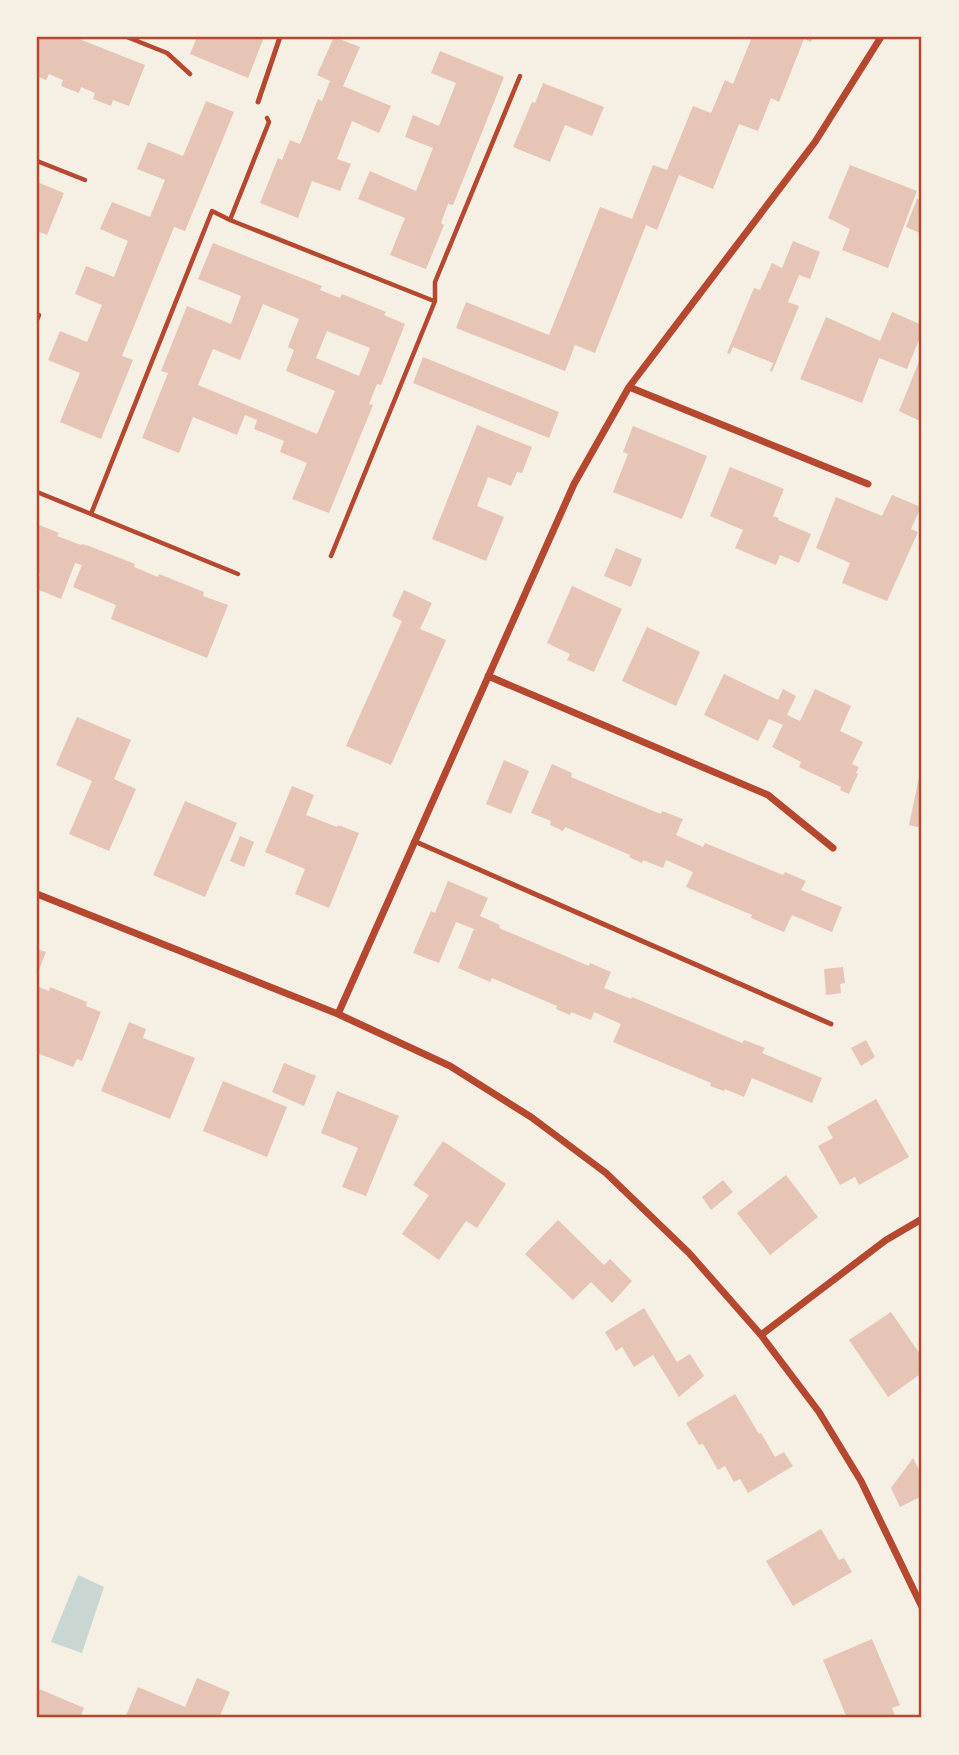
<svg xmlns="http://www.w3.org/2000/svg" width="959" height="1755" font-family="'Asap Condensed',sans-serif">
<rect width="100%" height="100%" fill="#f6efe4"/>
<!-- water -->
<path fill="#c9d6d2" d="M78,1575l26,12 -22,66 -31,-11z"/>
<!-- building -->
<path fill="#e6c5b7" fill-rule="evenodd" d="M37,37h37l71,28 -16,41 -16,-6 -2,6 -18,-7 2,-6 -14,-6 -2,6 -18,-7 2,-6 -14,-6 -3,6 -9,-4z
M197,37h29l5,2v-2h33l-16,41 -58,-24z
M334,37l26,10 -17,39 48,20 -12,27 -27,-12 -15,38 14,5 -11,27 -28,-10 -14,37 -38,-15 18,-45 4,2 8,-20 10,4 18,-45 4,2 8,-20 -13,-6z
M752,37h61l-2,5 -7,-3 -25,63 -8,-4 -13,33 -19,-7 -26,65 -34,-14 -22,55 -11,-5 -51,128 -20,-8 -10,26 -109,-43 10,-26 83,33 51,-128 32,12 21,-54 14,5 26,-64 18,7 14,-33 8,4z
M440,51l64,26 -51,128 -5,-1 -7,19 3,2 -18,44 -36,-14 15,-37 -47,-19 12,-28 46,20 17,-43 -28,-11 8,-22 26,11 17,-43 -25,-10z
M543,83l61,24 -12,29 -27,-11 -15,37 -37,-15 19,-45 3,1z
M206,101l28,11 -49,119 -11,-4 -52,129 11,4 -32,79 -41,-17 20,-49 -32,-13 12,-29 27,11 15,-37 -27,-11 11,-28 28,11 14,-36 -28,-12 12,-27 38,15 15,-37 -28,-11 11,-27 35,14z
M850,165l67,26 -29,77 -46,-18 8,-21 -22,-11z
M37,182l27,11 -17,42 -10,-4z
M917,199l5,2v33l-16,-7z
M793,241l27,11 -10,27 -11,-4 -11,27 11,4 -27,66 -2,-1 3,-8 -40,-16 -3,7 -3,-1 27,-65 6,2 12,-27 10,5z
M213,243l109,43 -2,4 20,8 2,-4 44,18 -2,3 21,9 -24,61 -4,-1 -8,20 4,1 -44,108 -37,-14 15,-36 -27,-11 4,-11 -30,-12 3,-9 -12,-5 -8,20 -44,-18 -14,36 -37,-15 26,-65 -7,-2 26,-65 44,18 10,-28 -43,-17zM263,304l36,15 -11,28 6,3 -8,21 49,20 -18,43 -119,-49 15,-36 27,11zM327,331l43,17 -11,28 -43,-18z
M892,312l30,13v8l-15,36 -28,-11 -17,45 -62,-24 26,-62 54,24z
M922,354v68l-23,-11z
M423,357l136,55 -10,26 -136,-55z
M477,425l55,22 -10,26 -5,-1 -6,14 -23,-9 -11,29 27,11 -18,44 -54,-22z
M633,426l74,30 -25,63 -69,-27 15,-38 -5,-2z
M730,467l54,22 -11,27 6,2 -1,2 33,14 -12,29 -19,-8 -4,10 -41,-17 8,-18 -33,-14z
M892,495l29,12 -10,22 7,3 -31,69 -45,-18 8,-20 -34,-15 20,-51 46,19z
M37,524l22,9 -2,3 24,9 1,-1 7,2 46,18 -1,3 24,10 1,-3 45,18 -1,4 25,9 -21,53 -96,-39 5,-14 -43,-18 9,-22 -7,-2 -14,36 -24,-10v-7l3,-8 -3,-2z
M616,548l26,11 -11,28 -27,-11z
M572,586l50,23 -28,63 -27,-12 3,-6 -23,-11z
M404,590l28,13 -12,26 26,11 -55,125 -45,-19 56,-125 -10,-5z
M647,627l53,25 -24,54 -54,-25z
M724,674l54,26 5,-11 13,7 -9,19 13,6 15,-32 36,17 -11,25 23,11 -11,22 7,3 -3,6 2,1 -9,20 -9,-4 1,-3 -42,-20 2,-5 -29,-15 11,-22 -14,-6 -11,22 -54,-26z
M77,717l54,23 -17,39 22,10 -27,62 -40,-17 23,-53 -36,-16z
M504,760l25,11 -18,43 -25,-10z
M552,764l20,9 -1,4 45,19 45,18 1,-3 21,8 -7,16 27,12 2,-4 78,32 2,-3 21,9 -5,9 41,17 -10,25 -40,-17 -8,17 -33,-14 1,-3 -66,-28 7,-15 -27,-12 -3,8 -20,-8 -1,3 -13,-6 1,-2 -65,-28 -2,4 -13,-6 1,-4 -20,-8z
M921,768h1v60l-13,-3z
M292,786l22,9 -8,20 31,12 1,-2 21,8 -30,75 -34,-14 10,-25 -40,-17z
M185,801l52,22 -32,74 -52,-22z
M240,836l14,6 -10,25 -14,-6z
M448,881l40,17 -8,18 20,9 -1,3 90,38 1,-3 21,9 -7,16 27,11 1,-2 110,46 2,-3 21,8 -3,5 60,25 -10,25 -60,-25 -8,19 -19,-8 -1,2 -14,-5 1,-3 -98,-41 8,-18 -27,-12 -3,8 -20,-8 -1,3 -14,-6 1,-3 -65,-28 -2,4 -32,-14 16,-39 -18,-7 -17,41 -26,-10 18,-42 4,2z
M37,949l9,3 -9,23z
M843,967l2,16 -5,1 1,9 -15,2 -2,-26z
M37,986l12,5 1,-4 37,15 -1,4 15,6 -19,49 -5,-2 -4,8 -36,-14z
M129,1022l17,7 -3,9 52,20 -25,61 -69,-28z
M866,1040l9,17 -14,9 -10,-18z
M284,1063l32,13 -12,30 -32,-14z
M223,1081l64,26 -20,50 -64,-26z
M337,1091l62,25 -33,80 -24,-9 16,-39 -37,-15z
M876,1099l33,58 -50,28 -4,-8 -15,8 -22,-39 15,-8 -6,-11z
M443,1141l63,43 -29,44 -11,-7 -27,39 -37,-26 27,-39 -16,-10z
M786,1175l32,42 -48,38 -33,-42z
M723,1180l10,12 -22,18 -9,-13z
M558,1220l46,45 6,-6 22,22 -20,22 -21,-21 -18,18 -48,-46z
M644,1308l33,54 13,-8 14,22 -25,21 -26,-42 -19,12 -12,-20 -6,4 -11,-19z
M891,1312l31,45v16l-34,24 -39,-57z
M735,1394l24,40 2,-1 14,24 9,-5 9,14 -45,27 -8,-14 -6,3 -9,-16 -7,4 -15,-26 -4,1 -13,-22z
M913,1458l9,18v20l-22,11 -9,-19z
M821,1529l18,31 5,-2 8,14 -59,34 -27,-45z
M872,1639l28,66 -8,3 4,10h-49l-24,-58z
M197,1678l33,14 -11,26h-94l13,-31 47,20z
M37,1688l47,20 -4,10h-43z"/>
<g fill="none" stroke-linecap="round" stroke-linejoin="round">
<!-- path -->
<path stroke="#b5482f" stroke-width="4.5" d="M127,37l40,16 23,21
M37,161l48,19
M230,220l204,81
M37,314l2,1 -2,5
M37,492l54,22
M331,556l104,-255v-19l85,-206
M238,574l-147,-60 121,-303 18,9 39,-98 -2,-4"/>
<!-- service -->
<path stroke="#b5482f" stroke-width="5" d="M258,102l22,-65
M414,841l417,183"/>
<!-- minor -->
<path stroke="#b5482f" stroke-width="7" d="M629,387l239,97
M488,676l280,119 65,53
M37,894l301,120 112,52 81,51 75,56 83,80 72,82 58,77 42,69 61,126
M338,1014l236,-530 55,-97 186,-245 66,-105
M761,1335l125,-95 36,-21"/>
</g>
<!-- border -->
<rect width="959" height="1755" fill="none" stroke="#f6efe4" stroke-width="77"/>
<rect x="38" y="38" width="882" height="1678" fill="none" stroke="#b5482f" stroke-width="2.5"/>
</svg>
